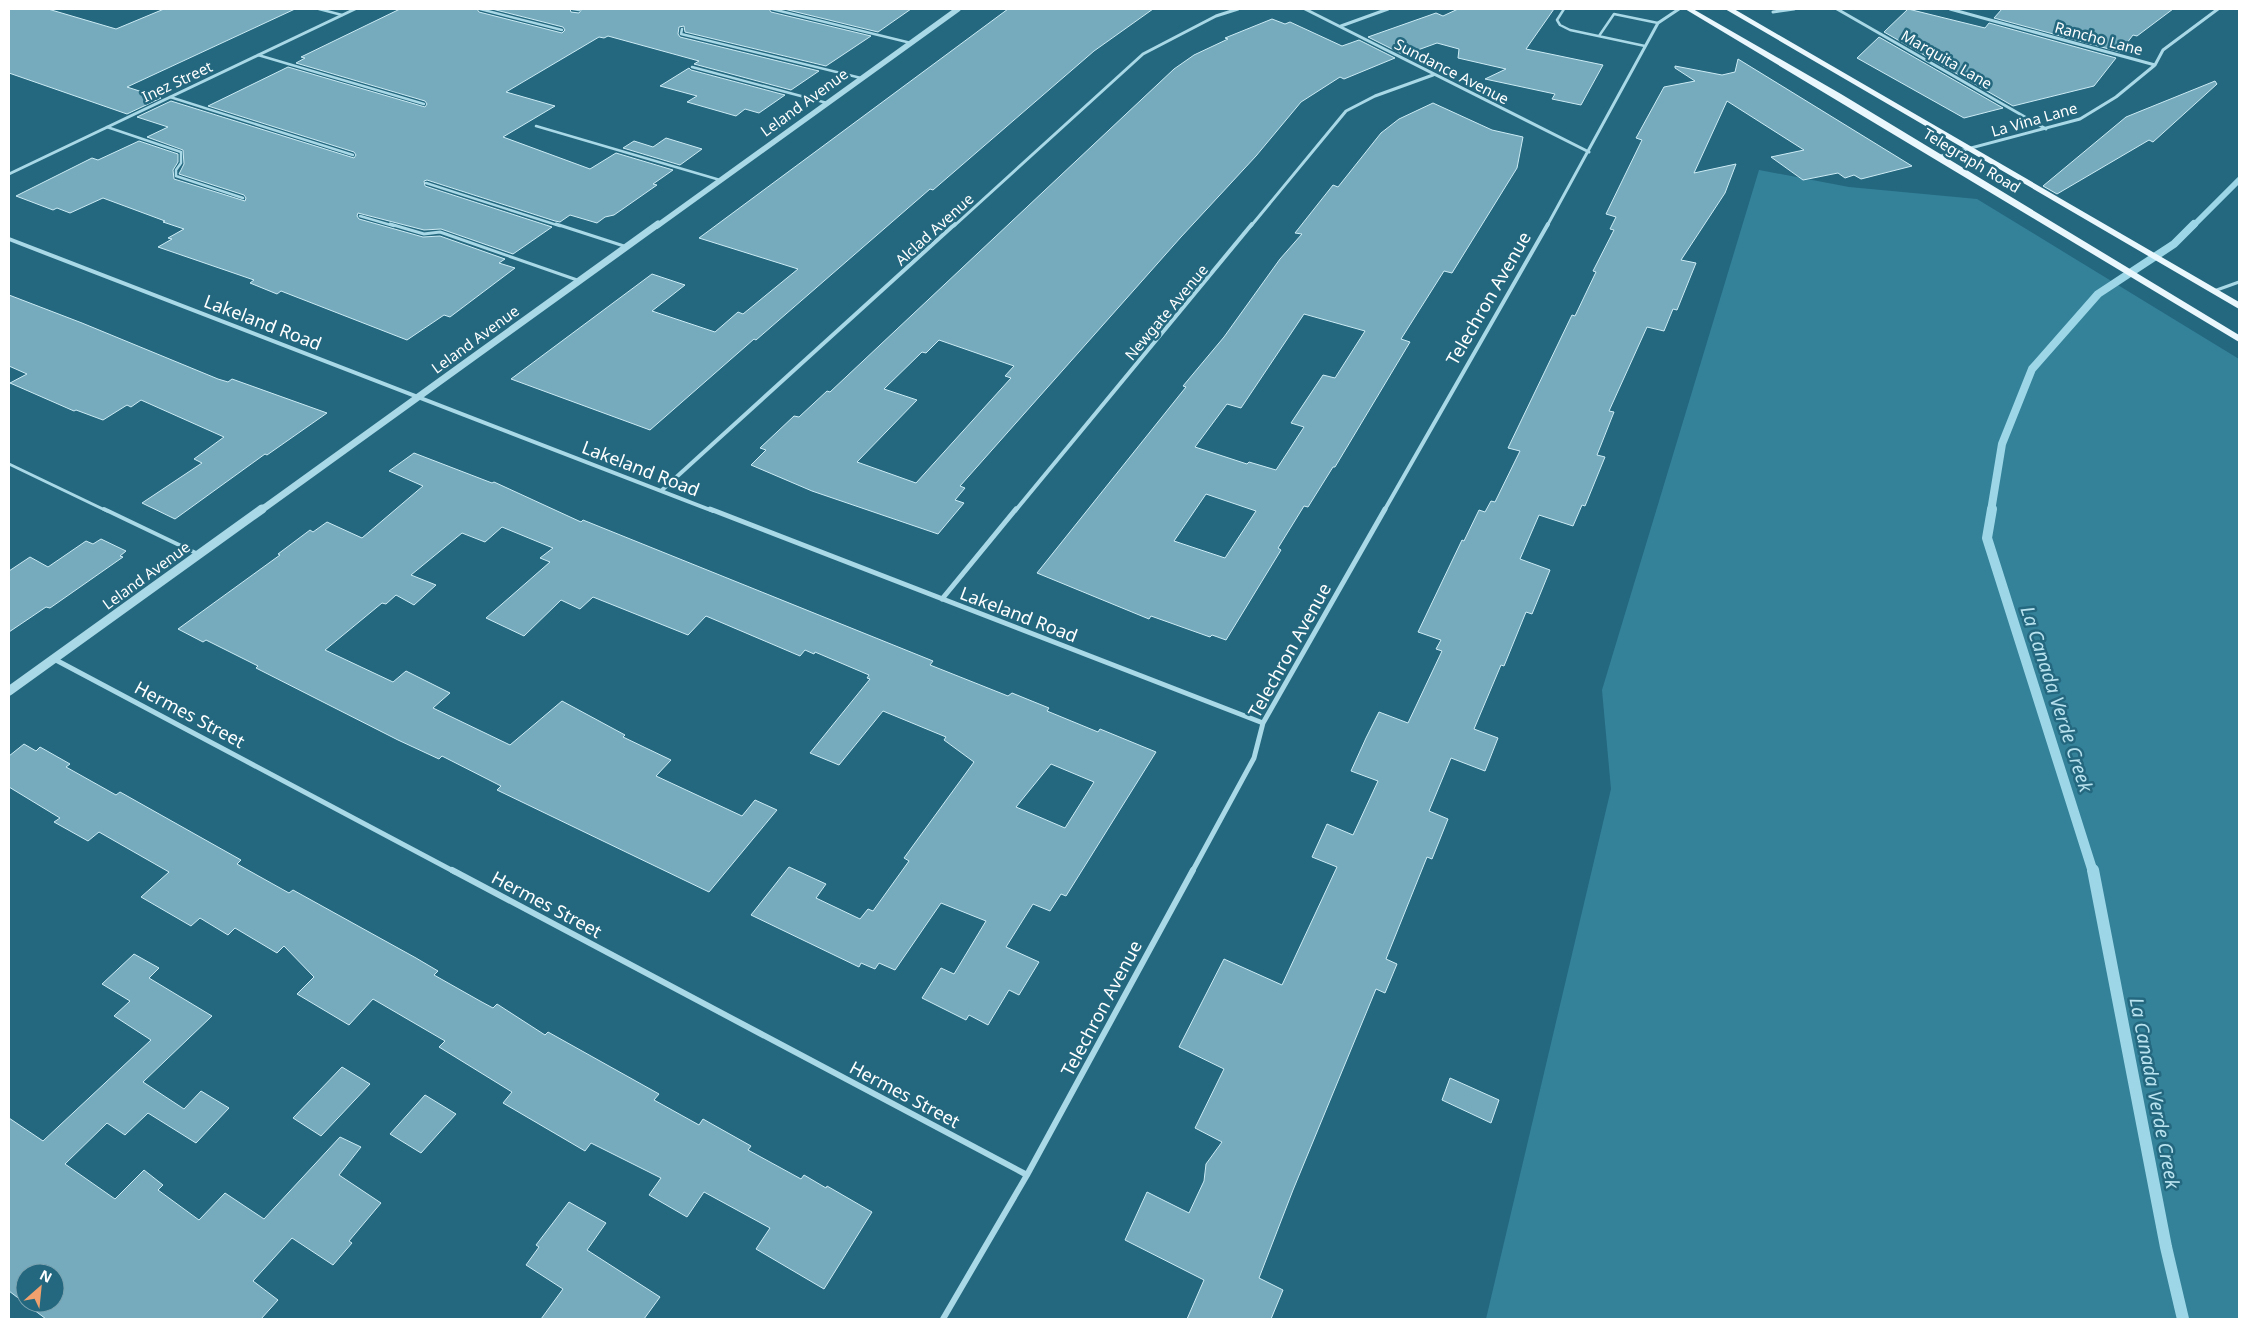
<svg xmlns="http://www.w3.org/2000/svg" width="2248" height="1328" font-family="'Noto Sans',sans-serif">
<rect width="100%" height="100%" fill="#24687f"/>
<!-- green -->
<path fill="#34829a" d="M1759,170l90,17 128,12 262,160v960h-753l125,-530 -9,-99z"/>
<g fill="none" stroke-linecap="round" stroke-linejoin="round">
<!-- stream-far3 -->
<path stroke="#9dd7e7" stroke-width="6" d="M2193,226l46,-46"/>
<!-- stream-far2 -->
<path stroke="#9dd7e7" stroke-width="8" d="M1991,511l11,-67 30,-75 66,-75 76,-50 20,-20"/>
<!-- stream-far1 -->
<path stroke="#9dd7e7" stroke-width="10" d="M1992,509l-5,29 106,334"/>
<!-- stream -->
<path stroke="#9dd7e7" stroke-width="12" d="M2093,870l73,377 17,72"/>
</g>
<!-- building -->
<path fill="#75abbc" stroke="#ccebf5" fill-rule="evenodd" d="M9,9h39l68,20 48,-20h131l-168,78 34,11 -34,16 -118,-41z
M400,9h77l2,3 83,21 3,-3 -2,-3 -71,-18h78l1,3 8,1 3,-4h187l2,3 100,24 -45,30 -141,-34 -1,-6 -5,1 -1,7 2,3 139,34 -28,19 -97,-26 5,-3 -91,-25 -4,2 -5,-1 -93,55 49,14 -52,31 87,32 26,-16 57,17 -20,14 4,1 -43,30 -9,2 -8,6 -27,-8 -10,7 -5,-1 -128,-41 -3,1 1,5 127,41 -39,27 -72,-25 -17,1 -66,-17 -1,3 2,3 64,18 17,-1 65,23 -6,4 16,5 -65,49 -6,-2 -37,25 -126,-49 -4,3 -27,-11 4,-3 -96,-33 14,-8 -4,-1 16,-9 -21,-7 2,-1 -62,-23 -33,15 -13,-5 -4,2 -37,-14 76,-38 6,2 41,-19 39,13v8l-5,8 1,9 71,22 1,-3 -2,-3 -65,-21 5,-10 -1,-14 -36,-13 21,-10 -31,-10 34,-16 183,57 2,-3 -2,-3 -146,-46 80,-39 137,40 2,-3 -2,-3 -129,-38 9,-5 -4,-1z
M784,9h127l-33,23z
M1008,9h145l-59,42 -161,139 -3,-1 -174,151 -2,-1 -104,91 -139,-51 141,-105 33,11 -33,26 63,21 23,-20 5,2 55,-45 -99,-31z
M1458,9h96l-28,40 77,16 -22,40 -29,-6 3,-5 -70,-15 21,-10 -48,-11 1,-9 -22,-6 -33,12 -36,-18 68,-24 7,3z
M1908,9l77,19 4,-5 127,35 -22,28 -81,20 -129,-74z
M2002,9h171l-36,27 -4,-1 -13,17 -126,-34z
M1272,19l13,5 5,-2 52,24 17,-6 36,18 -51,21 -4,-2 -39,25 -45,54 -75,81 -221,249 5,2 -10,12 9,3 -26,31 -126,-43 -61,-26 15,-15 -6,-2 34,-32 5,1 28,-26 3,1 344,-323 20,-14 34,-16 -3,-1zM939,340l75,26 -9,10 6,2 -95,105 -59,-21 60,-62 -33,-11 38,-37 4,1z
M1879,37l124,71 -39,10 -107,-60z
M1738,59l174,107 -51,13 -7,-4 -9,3 -7,-5 -35,7 -32,-23 33,-7 -77,-49 -33,72 42,-9 -11,29 -44,67 15,3 -19,47 -4,-1 -9,22 -17,-4 -38,84 5,1 -17,43 8,2 -20,49 -3,-1 -9,21 -34,-11 -19,44 30,11 -18,44 -6,-2 -22,54 -3,-1 -27,64 24,9 -13,33 -34,-13 -22,53 19,8 -16,40 -5,-2 -41,102 11,5 -12,29 -9,-4 -83,201 -34,88 24,12 -12,29h-84l17,-39 -79,-40 22,-48 42,21 15,-32 2,-17 16,-22 -27,-14 29,-59 -45,-22 45,-88 58,26 55,-118 -25,-10 15,-33 26,11 25,-54 -27,-10 15,-33 13,-26 29,11 34,-72 -6,-2 5,-9 -23,-8 44,-92 2,1 15,-31 6,2 6,-11 4,1 25,-51 -12,-3 64,-133 3,1 21,-44 -3,-1 21,-41 -4,-1 6,-12 -10,-3 36,-74 -6,-2 28,-51 31,-6 -20,-13v-2l47,9 13,-3z
M689,68l2,2 94,25 -26,18 -14,-4 -9,7 -49,-14 10,-6 -37,-10z
M2215,81l2,3 -64,58 -4,-2 -92,54 -14,-8 83,-69z
M1433,103l59,27 31,7 -6,31 -65,105 -8,-2 -43,68 9,3 -75,125h-2l-25,40 -4,-1 -26,42 3,2 -55,90 -14,-5 -2,2 -59,-21 -2,3 -112,-46 149,-186 -3,-1 41,-49 56,-78 22,-25 -7,-1 38,-48 5,2 43,-54 18,-14zM1304,314l61,17 -30,47 -12,-3 -32,48 13,4 -28,43 -27,-8 -2,2 -52,-17 32,-43 14,4zM1206,494l50,17 -31,47 -51,-17z
M666,138l36,11 -22,16 -57,-17 11,-7 19,6z
M9,295l73,28 136,56 10,3 4,-3 95,34 -60,42 -2,-1 -90,65 -33,-16 60,-40 -8,-4 30,-22 -83,-37 -10,7 -4,-2 -24,15 -27,-10 -2,1 -64,-28 17,-9 -18,-8z
M414,453l78,30 2,-1 87,40 2,-2 350,141 -3,4 78,31 4,-3 37,15 -2,3 51,21 2,-3 56,23 -90,144 -5,-2 -11,17 -17,-7 -27,43 33,15 -20,33 -10,-5 -21,35 -19,-10 -3,5 -44,-22 19,-30 13,6 32,-53 -45,-18 -46,67 -16,-7 -4,6 -14,-6 -2,4 -108,-52 38,-48 37,17 -10,14 44,21 8,-10 5,2 36,-50 -5,-3 70,-96 -30,-22 2,-3 -63,-26 -44,54 -29,-12 60,-74 -3,-1 2,-3 -54,-23 -1,2 -9,-4 -5,6 -94,-40 -18,19 -95,-38 -13,12 -19,-9 -37,36 -38,-18 64,-56 -10,-4 13,-10 -51,-21 -17,15 -23,-9 -51,42 25,10 -22,20 -18,-10 -10,9 -4,-1 -57,47 68,32 13,-11 44,22 -17,15 77,37 52,-44 63,34 -2,2 48,23 -15,16 86,40 13,-16 22,10 -68,82 -212,-102 4,-4 -59,-30 -3,3 -41,-19 -142,-72 2,-2 -52,-26 -3,2 -25,-13 102,-74 -2,-1 32,-24 3,2 14,-10 35,16 61,-52 -34,-15zM1051,764l43,18 -29,46 -49,-21z
M101,539l25,12 -6,5 3,1 -73,51 -4,-1 -37,25v-61l21,-14 18,10 38,-26 7,3z
M24,744l12,7 4,-4 30,17 -4,3 50,28 4,-3 121,68 -4,4 52,29 4,-3 123,68 22,13 -4,4 46,26 13,7 4,-4 48,31 3,-3 111,62 -5,6 45,25 4,-6 48,27 -3,4 53,29 3,-4 22,13 1,-2 45,26 -48,77 -68,-40 14,-21 -66,-36 -17,25 -38,-22 12,-17 -70,-35 -6,8 -82,-48 9,-11 -73,-45 6,-6 -72,-42 -24,26 -52,-31 17,-17 -30,-31 -7,7 -42,-25 -7,7 -28,-17 -9,8 -50,-29 28,-25 -70,-40 -11,9 -34,-19 6,-4 -51,-31v-31z
M134,954l25,14 -10,10 63,38 -69,66 41,27 17,-18 28,17 -33,35 -48,-30 -23,22 -18,-12 -42,41 50,35 29,-29 19,15 -5,5 41,30 26,-27 39,26 76,-82 21,10 -22,28 42,28 -32,38 3,2 -19,22 -41,-27 -39,43 25,19 -17,19h-215l-37,-28v-173l34,23 108,-101 -37,-24 16,-15 -28,-17zM25,1273h30v30h-30z
M342,1067l28,17 -49,52 -28,-18z
M1450,1078l49,22 -8,23 -49,-23z
M425,1095l31,19 -35,39 -31,-19z
M569,1202l37,21 -19,27 73,47 -16,22h-103l22,-30 -37,-24 13,-18 -3,-2z"/>
<g fill="none" stroke-linecap="round" stroke-linejoin="round">
<!-- service-far2 -->
<path stroke="#a9d8e6" stroke-width="2.5" d="M319,9l23,6
M480,9l82,21
M573,9l6,1
M772,9l139,34
M1564,9l-7,11 3,5 10,5 75,16
M682,29l-1,5 180,44
M1599,36l15,-22 44,9
M258,55l166,49
M692,67l135,36
M170,97l183,58
M536,126l184,54
M107,127l74,25v11l-5,7v6l67,22
M426,183l134,43
M360,216l34,10"/>
<!-- service-far1 -->
<path stroke="#a9d8e6" stroke-width="3" d="M390,224l34,10 16,-2 140,49
M556,224l71,23
M2214,291l25,-9
M9,464l98,47"/>
<!-- service -->
<path stroke="#a9d8e6" stroke-width="4" d="M104,509l94,45"/>
<!-- minor-far3 -->
<path stroke="#a9d8e6" stroke-width="3" d="M1305,9l284,143
M1837,9l209,120
M1950,9l205,56
M1773,12l21,-3
M1341,26l47,-17
M1937,157l143,-38 36,-22 39,-32 8,-15 55,-41
M9,174l346,-165
M954,226l189,-172 73,-38 22,-7
M1251,226l95,-115 29,-15 58,-21
M1547,226l111,-203 21,-14"/>
<!-- minor-far2 -->
<path stroke="#a9d8e6" stroke-width="4" d="M9,239l704,272
M661,491l294,-267
M1015,511l237,-287
M1384,511l164,-287"/>
<!-- minor-far1 -->
<path stroke="#a9d8e6" stroke-width="5" d="M710,509l553,214
M942,599l74,-90
M54,659l401,213
M1192,872l62,-114 9,-35 122,-214"/>
<!-- minor -->
<path stroke="#a9d8e6" stroke-width="6" d="M452,870l575,305
M943,1319l84,-144 166,-305"/>
<!-- tertiary-far2 -->
<path stroke="#a9d8e6" stroke-width="5.5" d="M657,226l301,-217"/>
<!-- tertiary-far1 -->
<path stroke="#a9d8e6" stroke-width="7" d="M260,511l398,-287"/>
<!-- tertiary -->
<path stroke="#a9d8e6" stroke-width="9" d="M9,691l253,-182"/>
<!-- primary -->
<path fill="#eaf7fd" fill-rule="evenodd" d="M1685,9h8l148,85 398,241v7z
M1725,9h9l505,293v7z"/>
</g>
<g text-anchor="middle" dominant-baseline="central" stroke-width="5" stroke-linejoin="round" paint-order="stroke">
<!-- far-street labels -->
<g font-size="15" fill="#fff" stroke="#24687f">
<text transform="translate(2099 38) rotate(15)">Rancho Lane</text>
<text transform="translate(1947 59) rotate(30)">Marquita Lane</text>
<text transform="translate(1452 71) rotate(27)">Sundance Avenue</text>
<text transform="translate(177 81) rotate(-25)">Inez Street</text>
<text transform="translate(804 102) rotate(-36)">Leland Avenue</text>
<text transform="translate(2034 119) rotate(-16)">La Vina Lane</text>
<text transform="translate(1972 160) rotate(31)">Telegraph Road</text>
<text transform="translate(934 229) rotate(-42)">Alclad Avenue</text>
<text transform="translate(1166 312) rotate(-50)">Newgate Avenue</text>
<text transform="translate(475 339) rotate(-36)">Leland Avenue</text>
<text transform="translate(146 575) rotate(-36)">Leland Avenue</text>
</g>
<!-- street labels -->
<g font-size="18" fill="#fff" stroke="#24687f">
<text transform="translate(1488 298) rotate(-60)">Telechron Avenue</text>
<text transform="translate(263 322) rotate(21)">Lakeland Road</text>
<text transform="translate(641 468) rotate(21)">Lakeland Road</text>
<text transform="translate(1019 614) rotate(21)">Lakeland Road</text>
<text transform="translate(1289 650) rotate(-61)">Telechron Avenue</text>
<text transform="translate(190 714) rotate(28)">Hermes Street</text>
<text transform="translate(547 904) rotate(28)">Hermes Street</text>
<text transform="translate(1101 1008) rotate(-62)">Telechron Avenue</text>
<text transform="translate(905 1094) rotate(28)">Hermes Street</text>
</g>
<!-- water labels -->
<g font-size="19" font-style="italic" fill="#b9e2ef" stroke="#24687f">
<text transform="translate(2057 699) rotate(72)">La Canada Verde Creek</text>
<text transform="translate(2155 1093) rotate(79)">La Canada Verde Creek</text>
</g>
</g>
<!-- border -->
<rect width="2248" height="1328" fill="none" stroke="#ffffff" stroke-width="20"/>
<!-- north arrow -->
<g transform="translate(40 1288) rotate(27)"><circle r="24" fill="#24687f" stroke="#7ca4b2"/>
<path d="M0-4L9 19L0 12L-9 19Z" fill="#f1a16d"/>
<text y="-8" font-size="14" font-weight="bold" text-anchor="middle" fill="#ffffff">N</text>
</g>
</svg>
